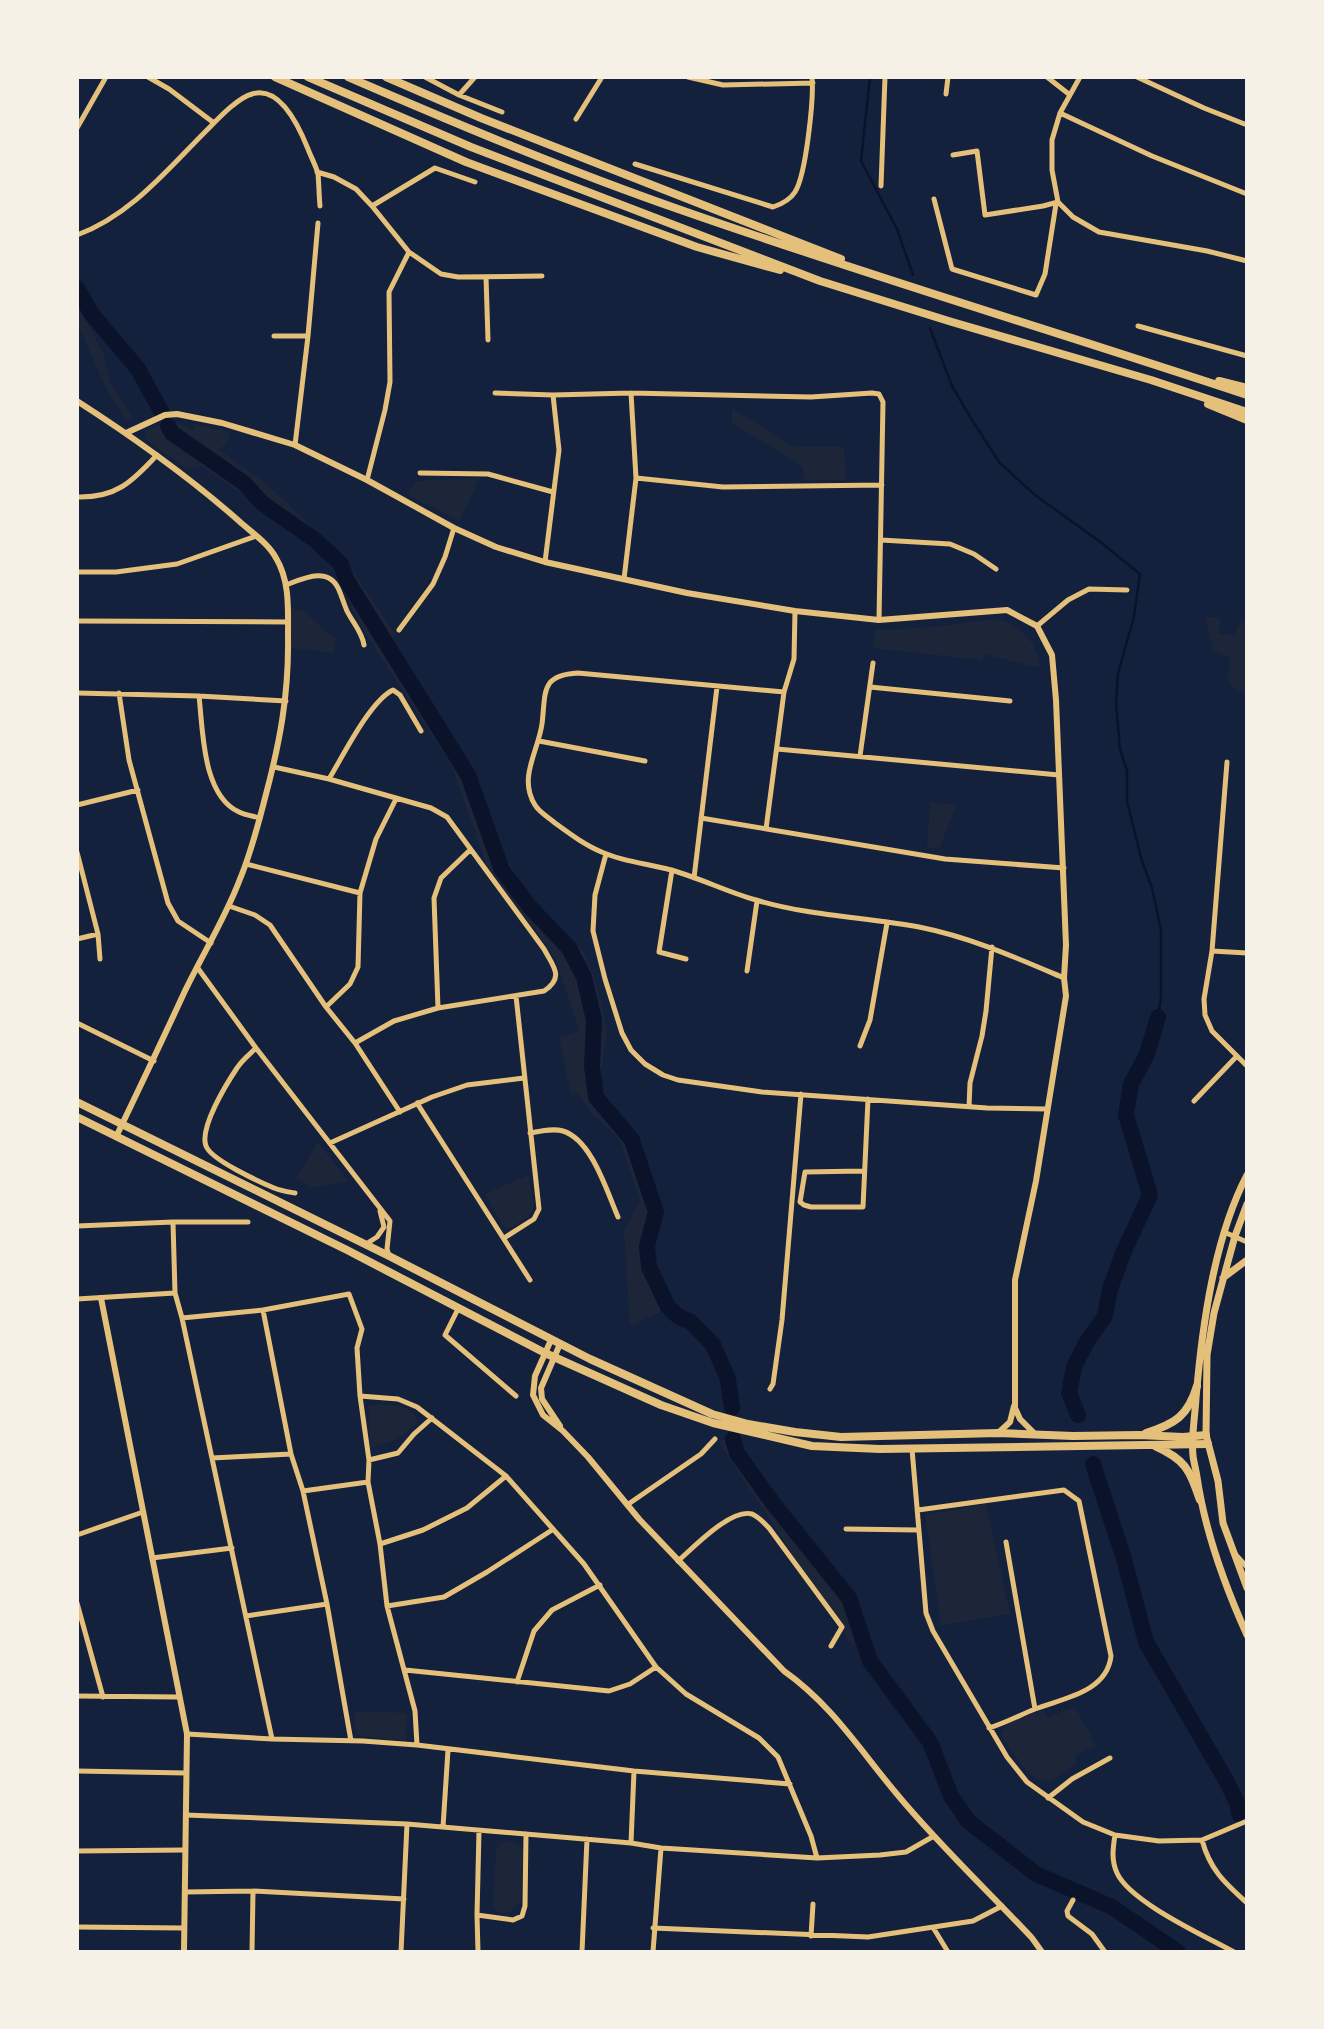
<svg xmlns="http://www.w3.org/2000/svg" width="1324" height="2029" font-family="'Roboto Condensed',sans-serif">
<rect width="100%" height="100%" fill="#14213d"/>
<!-- green -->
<path fill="#1d2539" d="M77,303l26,49 8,32 23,34 -9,2 -18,-30 -30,-67z
M732,408l59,38 53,1 2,33h-41l-3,-14 -70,-43z
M182,423l12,8 -1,-7 37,8 -3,10 -7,7 -3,-1 52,38 74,71 51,75 -1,11 72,114 38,96 39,63 42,36 10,25 13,52 -7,56 37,55 25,69 -8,47 17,51 -41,19 -6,-94 16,-32 -21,-61 -26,-25 -15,-20 -7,1 -12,-58 20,-6 -24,-74 -68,-91 -35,-100 -87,-133 -26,-50 -3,-20 -95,-70 -40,-27 -13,4 -42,-30 -1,-10 17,-5z
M480,478l-21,43 -52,-27 9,-13z
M291,608l11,2 34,30 -3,13 -41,-5z
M1205,616l15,2 -1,16 18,1 -1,-7 8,-8 1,10h2v61l-4,1 -12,-5 -3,-7 2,-22 -17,-8z
M994,619c25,2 45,25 46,49l-56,-14 -2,6 -110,-12 3,-18 58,-3z
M930,802l26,3 -17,44 -12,-2z
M318,1142l31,40 -39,6 -14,-10z
M528,1175l6,30 -3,9 -20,14 -8,-2 -18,-32z
M369,1405c16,0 43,-3 49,17 -14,16 -29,21 -48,26z
M727,1439l117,160 14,37 -5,10 -135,-205z
M986,1504l24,110 -69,11 -16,-110z
M1075,1707l21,38 -21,11 1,8c-9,6 -20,15 -29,17 -16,2 -37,-33 -46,-45 4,-19 26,-20 42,-26l5,7z
M355,1711l52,2 -1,28 -46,-5 -6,-8z
M504,1841l14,2 6,8 -3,50 -11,12 -13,-1 -4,-7 3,-56z"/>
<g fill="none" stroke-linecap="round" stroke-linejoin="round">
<!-- stream -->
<path stroke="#0b132b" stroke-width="2.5" d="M870,77l-9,84 36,68 16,46
M930,328l22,58 20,34 27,42 36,33 64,46 41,33 -6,43 -16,56 -2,30 4,46 7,22v30l14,57 11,30 9,42v67l-3,20"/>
<!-- river -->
<path stroke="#0b132b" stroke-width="16" d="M77,288l14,25 47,56 23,42
M168,426l4,7 72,50 18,20 53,37 26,24 5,15 122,196 34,95 28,37 39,41 15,29 10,43 -2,46 4,31 36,43 24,72 -9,34 2,21 19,40 11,10 12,5 22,23 15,34 4,29
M1078,1415l-9,-22 5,-26 12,-24 19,-27 5,-27 14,-38 26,-56 -24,-80 5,-31 16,-30 11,-37
M733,1439l4,14 35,49 77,96 21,63 60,81 21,54 17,25 68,53 76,33 66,45
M1093,1464l31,95 22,83 81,140 11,23 1,9"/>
<!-- minor -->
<path stroke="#e5c07b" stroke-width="5" d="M148,77l21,12 45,34
M425,77l34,18 43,17
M688,77l35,8 90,-2
M1047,77l23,18
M1080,77l-20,36 -8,27v30l6,32 15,15 26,15 108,19 40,10
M1137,77l67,31 43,17
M946,94l2,-17
M459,95l16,-18
M1060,113l92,43 95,38
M576,119l26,-42
M77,128l29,-51
M953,155l24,-4 8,64 58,-9 15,-4
M635,164l138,43c9,-3 17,-7 22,-15 11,-17 19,-94 17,-115
M317,172l17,5 22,12 16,17 37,46 32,22 17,3 84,-1
M881,186l4,-109
M934,199l18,70 84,26 9,-21 11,-70
M372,206l63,-38 40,14
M77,235c53,-19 90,-65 129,-104 11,-11 31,-33 46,-37 29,-9 48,35 56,55 3,8 8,17 10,25 1,11 1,22 2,32
M486,277l2,63
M1138,326l109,30
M274,336h34
M495,393l58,2 78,-2 180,4 61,-4 7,1 4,8 -4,218
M295,445l13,-109 10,-113
M420,473l68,1 65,18
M636,478l87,9 159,-2
M367,480l18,-70 5,-28 -1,-90 20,-40
M77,497c39,1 55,-15 80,-42
M881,540l69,4 24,10 22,15
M545,562l14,-112 -6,-55
M77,572h39l61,-8 79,-28
M624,579l12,-101 -5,-85
M286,585c18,-7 43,-19 53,5 3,7 5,14 8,21 6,12 15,21 17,34
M77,621l211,1
M1037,626l31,-26 21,-11 38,1
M399,630l34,-46 12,-27 9,-29
M870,687l140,14
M784,692l-206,-19c-38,2 -32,19 -36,51 -4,28 -24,54 -7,81 4,7 13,12 20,18 15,11 31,23 49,30 21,9 46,11 67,17 29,8 56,22 85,30 53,16 109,17 163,27 51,10 98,31 145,51
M77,693l122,3 87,5
M119,693l10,67 39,143 10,18 33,22
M199,696c4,34 3,99 40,116 6,3 14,4 21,6
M539,741l106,20
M777,749l282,26
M860,756l13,-93
M1227,762l-15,189 -8,48 1,16 7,16 35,35
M274,767l55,12 102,29 16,9 97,132c9,17 21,28 0,42l-106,17 -44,13 -39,22
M329,779c14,-23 41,-78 64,-89l7,5 21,36
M77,805l61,-15
M701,818l244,41 119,9
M766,829l18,-137 10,-33 1,-48
M77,852l21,82 2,25
M606,854l-11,41 -2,36 12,48 17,54 9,17 14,14 18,11 15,5 84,12 225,16 60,1
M246,864l114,29
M672,870l-13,82 27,7
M694,878l23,-191
M229,906l26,9 15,10 56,82 29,36 45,69
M77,939l21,-5
M1212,951l35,2
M197,967l59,81 134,173 -3,28 2,7
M747,971l10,-70
M326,1007l24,-23 8,-17 2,-74 16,-54 20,-40
M438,1008l-4,-110 7,-20 29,-28
M77,1023l77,38
M860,1046l10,-26 17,-97
M256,1048c-6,6 -14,12 -19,20 -10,15 -38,60 -31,78 5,14 54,36 68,42 7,3 15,4 21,5
M1194,1101l42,-44
M417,1103l113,177
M969,1107l1,-24 12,-47 4,-25 6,-64
M530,1133c11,-2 23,-5 33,-2 29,9 44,61 55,86
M330,1143l102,-46 35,-12 57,-7
M863,1171l-58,1 -5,30 4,3 7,2h52l5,-108
M173,1222l2,71 7,25 90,421
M77,1226l96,-4h75
M1224,1232l23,10
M504,1238l30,-19 5,-10 -23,-213
M366,1244l11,-7 7,-10 -4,-16
M77,1299l98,-6
M458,1309l-13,26 71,61
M263,1310l28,144 12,37 24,113 24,137
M182,1318l81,-8 86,-16 13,35 -5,19 3,48 9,64 -1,22 12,62 7,62 28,105 2,34
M770,1389l3,-5 9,-64 19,-226
M360,1396l38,3 19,8 89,69 78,88 72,103 30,27 73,44 19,19 33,79 6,22
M912,1449l14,164 7,18 74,126 20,25 56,40 32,13 44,6 43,-1 45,-19
M212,1458l79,-4
M369,1460l29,-7 16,-19 18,-16
M303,1491l65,-9
M627,1505l74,-51 14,-15
M918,1510l146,-20 15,11 32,155c-4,36 -47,42 -76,53 -15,6 -30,14 -46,19
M846,1529l72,1
M77,1535l66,-23
M1006,1542l29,167
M380,1544l43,-14 44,-22 39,-32
M1235,1554l12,13
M152,1558l80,-10
M678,1561c16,-14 53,-53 74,-47 7,3 12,9 17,14l73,99 -11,19
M77,1603l26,94
M387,1606l57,-9 43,-25 65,-42
M246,1616l81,-12
M405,1670l204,21 21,-7 26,-17
M517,1682l17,-51 18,-21 48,-25
M77,1696l102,1
M187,1734l85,5 91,2 54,4 217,26 156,13
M77,1771l109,2
M1048,1798l24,-19 38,-21
M186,1815l221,9 224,19 30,5 156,10 63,-3 26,-3 28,-16
M443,1827l5,-77
M1115,1835c-2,13 -4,25 2,38 13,29 88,63 117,79
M1202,1840c8,30 23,43 45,63
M631,1843l3,-72
M77,1851l108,-1
M185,1892l68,-1 151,8
M1073,1900l-6,11 1,5 24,18 13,18
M477,1915l36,5 9,-4 3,-10 1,-72
M77,1927l107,1
M653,1928l215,9 105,-16 29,-15
M934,1929l14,23
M811,1936l2,-32
M252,1952l1,-61
M401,1952l6,-128
M478,1952l-1,-37 2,-84
M582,1952l5,-113
M653,1952l8,-104"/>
<!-- tertiary -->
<path stroke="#e5c07b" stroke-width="6" d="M77,401c56,36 111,75 162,120 12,11 29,22 37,37 14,23 12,52 12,78 1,58 -8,106 -23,162 -7,27 -14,55 -25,81 -15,40 -38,76 -56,114 -22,48 -45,96 -68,144
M126,433l39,-18 12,-1 45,9 73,22 72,35 87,48 42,19 49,15 142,31 108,18 84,9 128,-10 30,16 15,29 4,45 10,245 -2,33 2,18 -30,185 -21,99v128l5,11 15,15
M101,1298l86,436 -3,218
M551,1340l-16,36 -2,19 10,20 20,16 25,26 51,62 145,152c47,33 76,79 112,122 42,51 91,97 136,145l10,14
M560,1426l-18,-27 -1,-11 19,-44
M998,1433l12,-11 4,-16"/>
<!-- secondary -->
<path stroke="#e5c07b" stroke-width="7" d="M1247,1175c-33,63 -45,152 -51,223 -1,19 -5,39 -3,58 1,7 3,14 4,21 8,55 27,107 50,158
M1247,1204l-12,32 -21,77 -7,42 -1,80 12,46 5,42 24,65
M1223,1278l24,-18"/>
<!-- primary -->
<path stroke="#e5c07b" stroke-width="8" d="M77,1102l312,154 201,103 122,55 36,10 47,8 46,5 157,-4 75,3 66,-1 44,2 23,-2
M77,1117l270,133 198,103 116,52 52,18 99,23 68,3 328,-5
M1146,1433c29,-9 42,-17 51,-47
M1155,1446c31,14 34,23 45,54"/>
<!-- trunk -->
<path stroke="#e5c07b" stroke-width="8" d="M275,77l191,85 231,85 83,23
M308,77l163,70 349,134 132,41 199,58 96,32
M348,77c109,47 218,93 330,132 188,66 380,123 569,186
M386,77l95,41 360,141
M1219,381l28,7
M1208,404l39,16"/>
</g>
<!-- border -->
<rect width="1324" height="2029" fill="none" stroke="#f6f1e7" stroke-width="158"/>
</svg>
